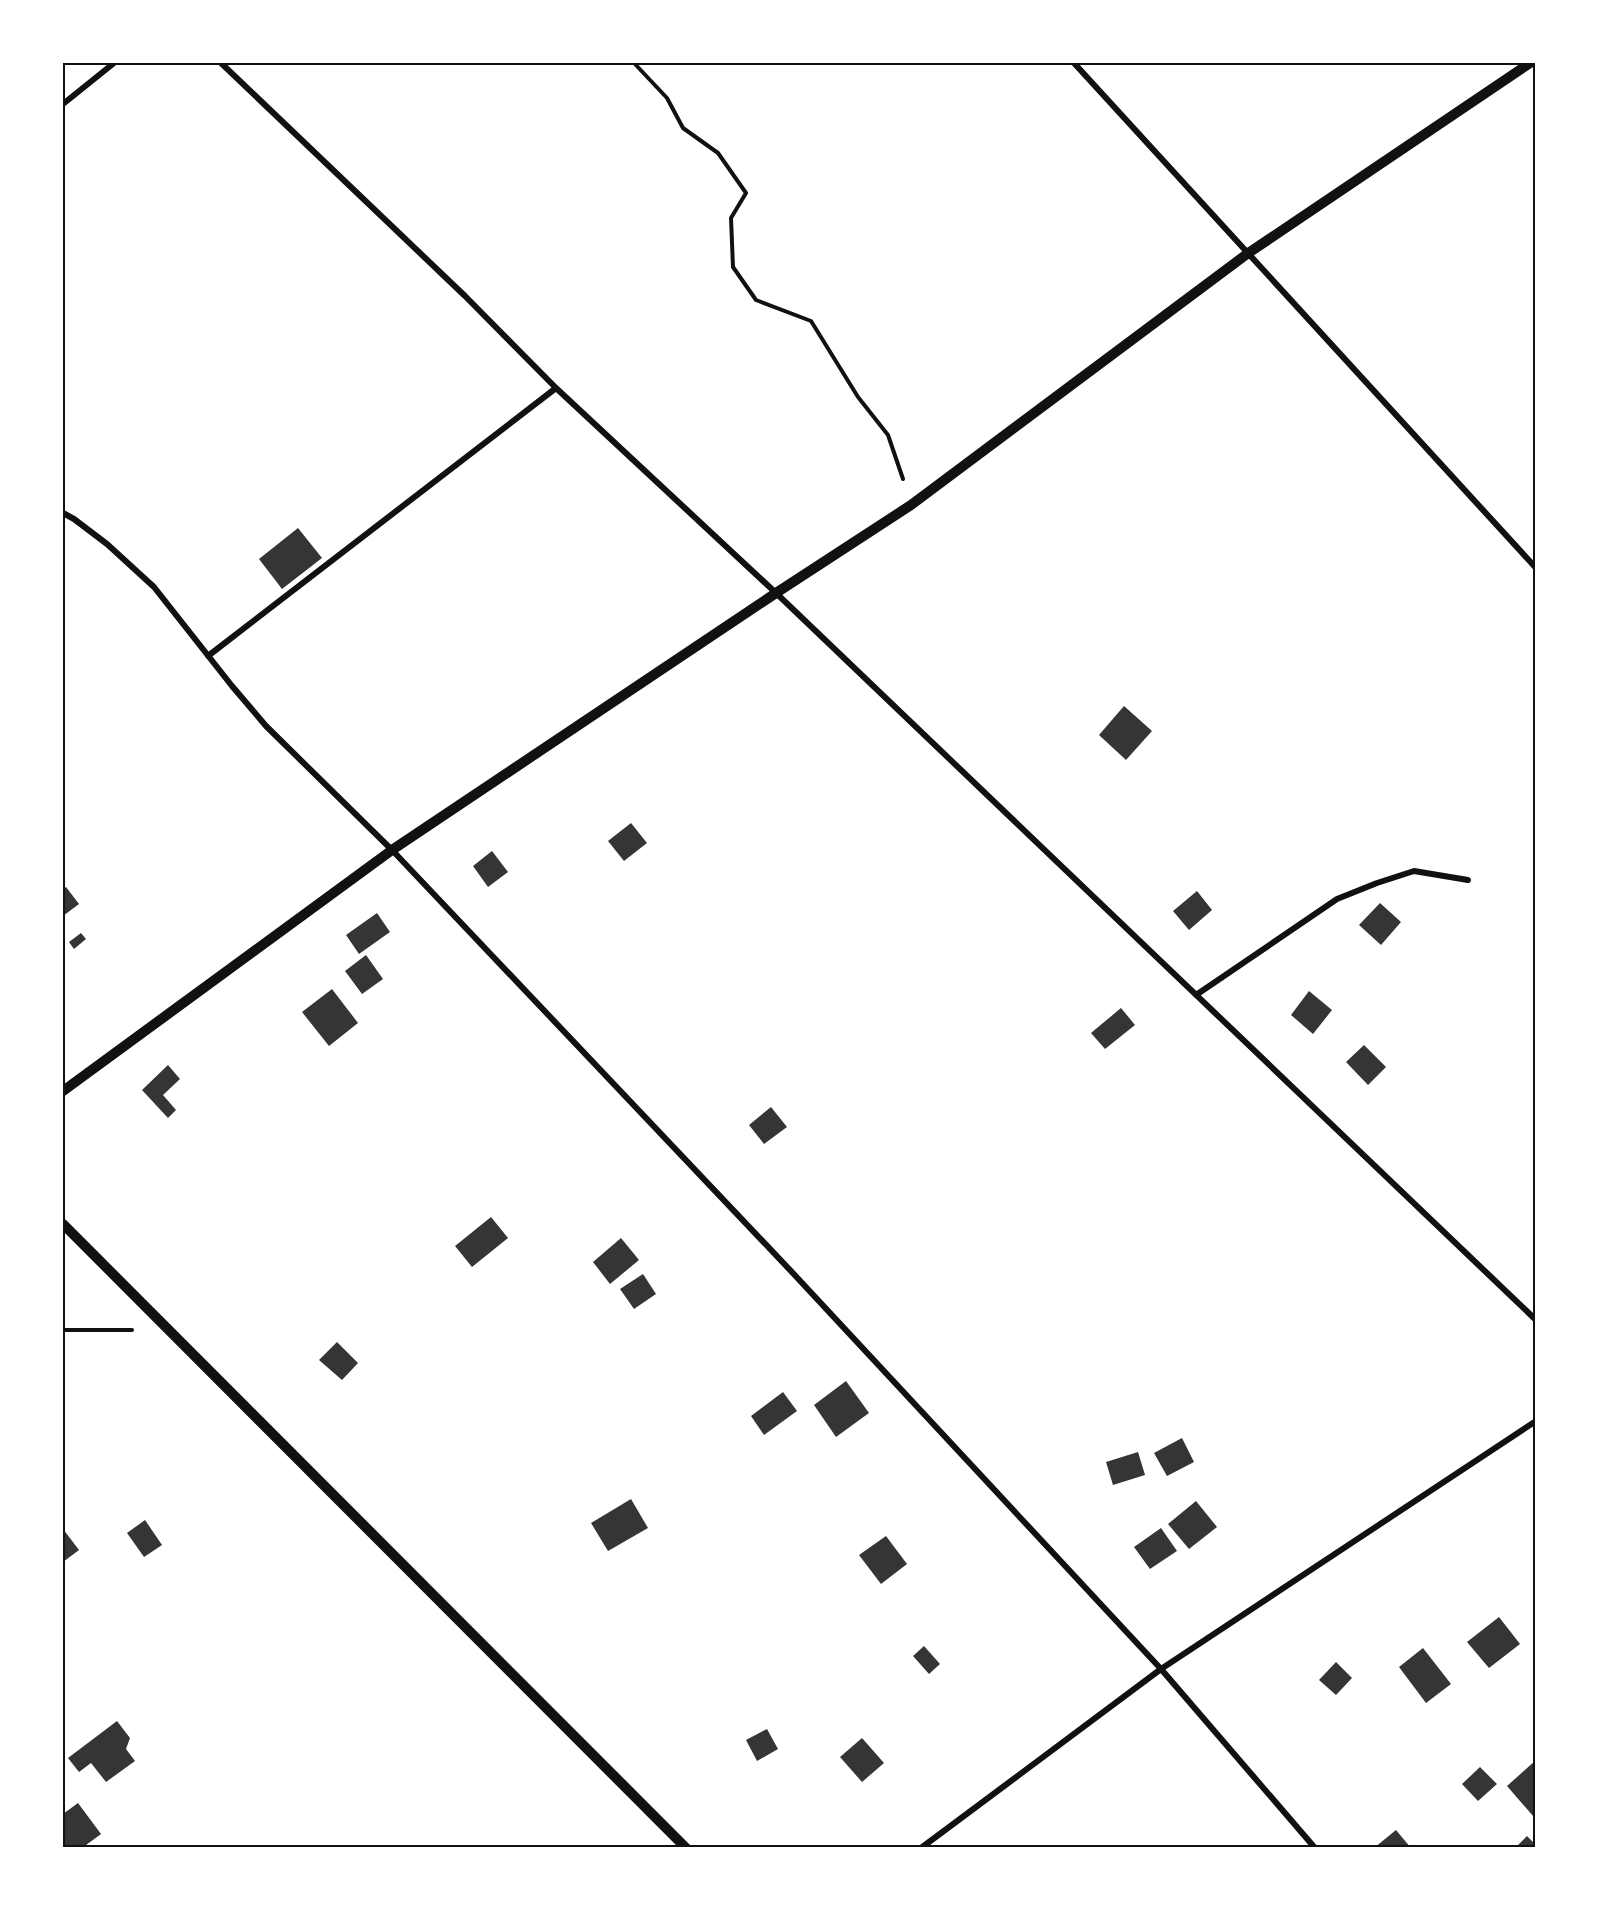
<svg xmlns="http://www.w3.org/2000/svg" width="1599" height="1911" font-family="'Noto Sans',sans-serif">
<rect width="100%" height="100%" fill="#fff"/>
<!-- building -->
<path fill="#353535" d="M298,528l24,30 -40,31 -23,-30z
M1124,706l28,25 -26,29 -27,-25z
M631,823l16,20 -23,18 -16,-20z
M492,851l16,21 -20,15 -15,-21z
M66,887l13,17 -16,12v-27z
M1197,891l15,19 -23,20 -16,-19z
M1380,903l21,19 -20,23 -22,-20z
M377,913l13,19 -31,22 -13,-19z
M81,933l5,6 -12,10 -5,-7z
M366,955l17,24 -21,15 -17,-23z
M332,989l26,34 -29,23 -27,-34z
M1309,991l23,19 -19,24 -22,-19z
M1121,1008l14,17 -30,24 -14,-16z
M1364,1045l22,22 -18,18 -22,-23z
M168,1065l12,14 -17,16 13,15 -8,8 -26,-28z
M771,1107l16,20 -23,17 -15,-19z
M491,1217l17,21 -36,29 -17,-21z
M621,1238l18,22 -29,24 -17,-22z
M643,1274l13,20 -22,15 -14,-20z
M337,1342l21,21 -16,17 -23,-20z
M846,1381l23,32 -33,24 -22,-32z
M783,1392l14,19 -33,24 -13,-19z
M1182,1438l12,24 -27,14 -13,-23z
M1138,1452l7,23 -32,10 -7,-23z
M631,1499l17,29 -40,23 -17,-28z
M1196,1501l21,26 -28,22 -21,-25z
M145,1520l17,25 -18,12 -17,-24z
M1161,1528l16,23 -27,18 -16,-22z
M63,1529l16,21 -16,12z
M886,1536l21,28 -26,20 -22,-29z
M1499,1617l21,27 -31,24 -22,-26z
M924,1646l16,18 -11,10 -16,-18z
M1423,1648l28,36 -25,19 -27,-36z
M1336,1662l16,16 -16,17 -17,-15z
M117,1721l13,17 -4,11 9,12 -29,21 -15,-19 -12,9 -11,-14z
M767,1729l11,20 -21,12 -11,-21z
M862,1738l22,25 -22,19 -22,-25z
M1535,1761l1,52 -3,3 -26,-30z
M1480,1767l17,17 -19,17 -16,-17z
M78,1803l23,31 -19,14h-16l-3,-3v-31z
M1396,1830l15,18h-37z
M1527,1836l9,9v3h-21z"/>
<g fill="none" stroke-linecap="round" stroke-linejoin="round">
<!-- path -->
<path stroke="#111" stroke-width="4" d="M634,63l33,35 16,30 35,25 28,40 -15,25 2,49 23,33 55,21 47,76 30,38 15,44
M63,1330h69"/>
<!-- minor -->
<path stroke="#111" stroke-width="6" d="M221,63l244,233 91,92 220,205 760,727
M1074,63l462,505
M63,104l51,-41
M63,513l11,6 33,25 47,43 78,99 34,40 126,124 398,420 371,399 154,179
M208,656l348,-268
M1196,995l141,-96 40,-16 37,-12 54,9
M921,1848l240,-179 375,-248"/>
<!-- tertiary -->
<path stroke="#111" stroke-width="10" d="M63,1091l329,-241 384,-257 135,-88 336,-251 283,-191
M63,1224l623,624"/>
</g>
<!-- border -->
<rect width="1599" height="1911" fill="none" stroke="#ffffff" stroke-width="129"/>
<rect x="64" y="64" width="1470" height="1782" fill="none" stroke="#111" stroke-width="2"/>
</svg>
